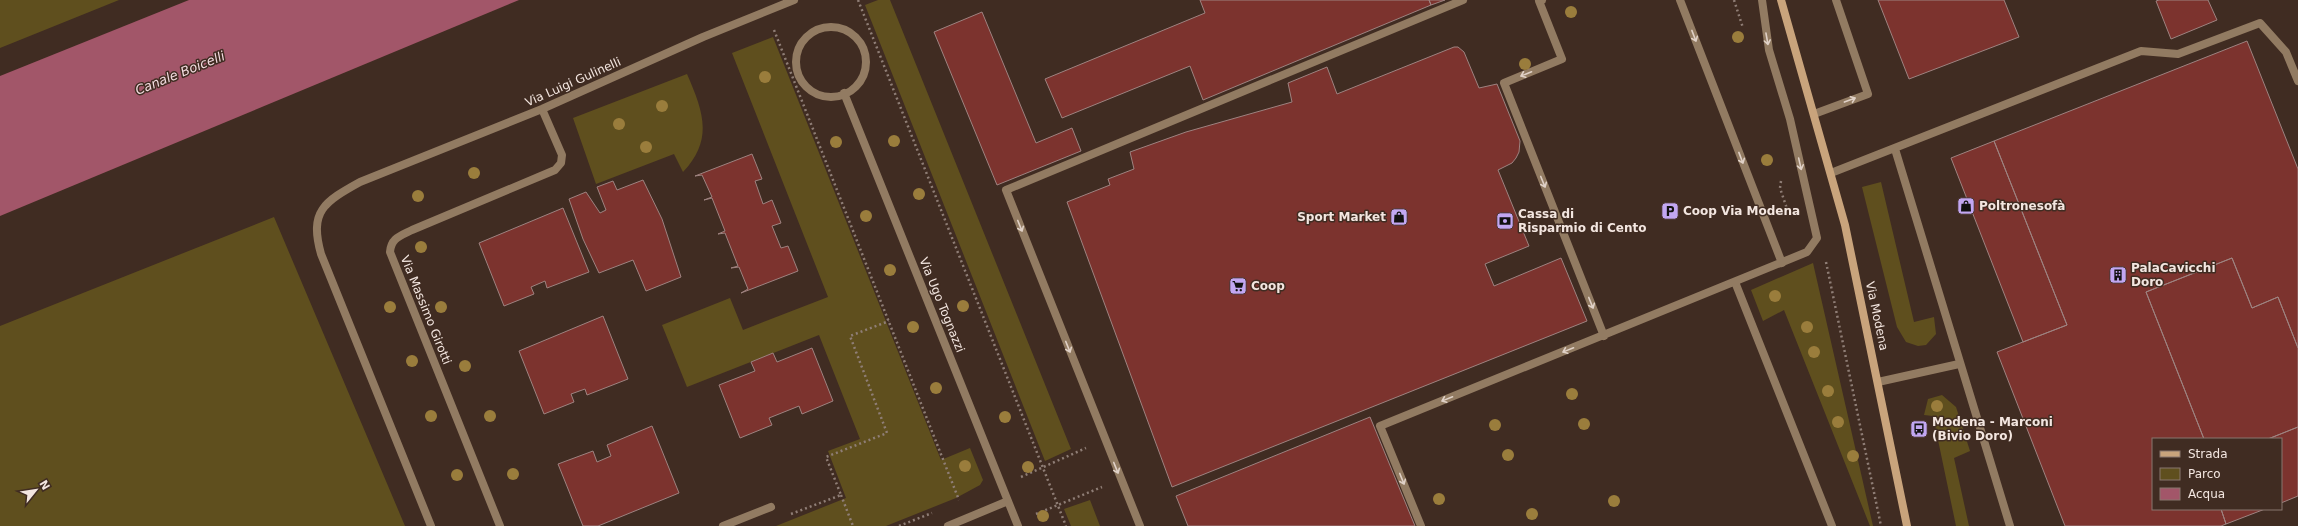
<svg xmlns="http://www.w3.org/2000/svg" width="2298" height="526" font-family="'DejaVu Sans',sans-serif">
<rect width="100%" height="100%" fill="#402c22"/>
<!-- green -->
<path fill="#5f4f1e" d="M0,0h119l-119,48z
M878,0h12l181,449 -26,12 -180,-456z
M773,37l168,423 29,-12 13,32 -3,5 -24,13 -70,28h-110l70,-28 -18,-47 32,-12 -41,-104 -132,52 -25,-62 68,-27 13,32 85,-33 -96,-244z
M687,74c16,37 27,65 -4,98l-9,-18 -78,30 -23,-66z
M1881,182l33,140 20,-5 2,17 -10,11 -8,1 -12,-4 -9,-15 -35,-140z
M274,217l131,309h-405v-200z
M1813,263l60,263h-3l-86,-216 -21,11 -12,-31z
M1942,395l14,12 14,44 -16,7 15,68h-13l-23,-110 -9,-1 4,-16z
M1090,500l10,26h-29l-7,-17z"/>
<!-- water -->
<path fill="#a25669" d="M189,0h330l-519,216v-140z"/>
<!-- building -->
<path fill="#7c332e" stroke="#9e8380" d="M1200,0h229l2,5 -228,95 -13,-34 -128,52 -17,-39 160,-66z
M1429,0h16l-14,5z
M1878,0h126l15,37 -110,42z
M2159,0h49l9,20 -46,19 -15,-38z
M982,12l54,131 36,-15 9,23 -84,34 -63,-153z
M2247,41l51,128v179l-20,-51 -26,11 -20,-50 -86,34 58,147h-51v70h68l5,15 -5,2h-156l-68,-174 70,-27 -73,-184z
M1454,47h4l6,5 15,36 18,-4 23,57 -1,11 -3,6 -4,5 -14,7 31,76 -44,18 9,22 67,-28 26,63 -415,166 -105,-285 43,-17 -2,-6 26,-10 -4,-17 56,-20 106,-30 -4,-19 39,-16 10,27z
M1994,141l73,184 -44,17 -72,-184z
M752,154l10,25 -7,2 8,23 9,-4 9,23 -9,3 9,22 7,-2 10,25 -57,22 7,-4 -9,-22 -8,1 7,-2 -13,-33 -7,1 7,-3 -13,-33 -8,2 8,-3 -10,-22 -7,1z
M643,180l19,39 19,58 -35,14 -13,-31 -34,13 -16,-34 -14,-40 17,-7 14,21 6,-3 -9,-23 16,-6 4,9z
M563,208l26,64 -42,16 -2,-7 -14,6 3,7 -30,12 -25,-63z
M2232,258l20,50 26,-11 20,51v79l-30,12h-64l-58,-147z
M603,316l25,63 -41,16 -2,-6 -14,5 3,8 -30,12 -25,-63z
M812,348l21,53 -31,13 -3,-8 -30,12 3,7 -32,13 -21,-53 36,-14 -4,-9 22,-9 4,9z
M1370,417l45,109h-227l-12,-30z
M652,426l27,67 -81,33h-15l-25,-62 35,-13 4,11 14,-6 -4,-11z
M2298,427v69l-17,7v-64h-13z
M2221,509h44l-39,15z"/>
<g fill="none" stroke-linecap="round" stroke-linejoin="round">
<!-- path -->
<path stroke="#8f7e76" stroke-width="2.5" stroke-dasharray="2 3" stroke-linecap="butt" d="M858,0l208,526
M1734,0l9,28
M774,30l185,470
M1781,181l-1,7 7,21
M1826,262l55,264
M1021,477l65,-29
M841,495l12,31
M791,514l50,-19 -15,-38 61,-24 -37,-97 39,-15
M1036,514l66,-27
M899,526l33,-13"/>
<!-- service -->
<path stroke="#927b62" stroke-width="8" d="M1542,0l-3,1 23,58 -58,24 100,253
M1680,0l102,263
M1814,114l54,-20 -32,-94
M1895,149l115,377
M1831,173l310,-122 37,3 82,-31 26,29 12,29
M1735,282l97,244
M1878,382l81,-18
M1140,526l-134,-336 457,-190
M1421,526l-41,-100 427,-174 10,-14 -27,-119 -21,-69 -7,-50"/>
<!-- minor -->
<path stroke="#927b62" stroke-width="8" d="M796 62a35 35 0 1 1 70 0a35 35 0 1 1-70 0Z
M844,93l174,433
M431,526l-110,-272c-12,-43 3,-52 39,-72l182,-73 161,-72 91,-37
M500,526l-110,-274c1,-14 10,-16 22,-22l143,-60 6,-7 1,-8 -20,-46
M723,526l48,-19
M948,526l60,-25"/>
<!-- secondary -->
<path stroke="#c9a47c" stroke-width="8" d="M1781,0l64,225 62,301"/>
</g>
<!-- trees -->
<g fill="#9a7d3c">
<circle cx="1571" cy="12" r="6"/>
<circle cx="1738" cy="37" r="6"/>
<circle cx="1525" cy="64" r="6"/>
<circle cx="765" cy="77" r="6"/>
<circle cx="662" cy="106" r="6"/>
<circle cx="619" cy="124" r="6"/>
<circle cx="894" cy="141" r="6"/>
<circle cx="836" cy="142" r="6"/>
<circle cx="646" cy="147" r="6"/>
<circle cx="1767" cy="160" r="6"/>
<circle cx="474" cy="173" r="6"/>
<circle cx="919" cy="194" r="6"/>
<circle cx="418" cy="196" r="6"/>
<circle cx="866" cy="216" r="6"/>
<circle cx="421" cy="247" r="6"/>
<circle cx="890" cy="270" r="6"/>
<circle cx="1775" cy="296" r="6"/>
<circle cx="963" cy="306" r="6"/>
<circle cx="390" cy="307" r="6"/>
<circle cx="441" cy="307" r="6"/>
<circle cx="913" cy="327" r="6"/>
<circle cx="1807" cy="327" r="6"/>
<circle cx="1814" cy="352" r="6"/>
<circle cx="412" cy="361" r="6"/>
<circle cx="465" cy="366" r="6"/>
<circle cx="936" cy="388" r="6"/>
<circle cx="1828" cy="391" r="6"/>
<circle cx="1572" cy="394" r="6"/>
<circle cx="1937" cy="406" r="6"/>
<circle cx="431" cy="416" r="6"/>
<circle cx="490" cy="416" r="6"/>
<circle cx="1005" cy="417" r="6"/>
<circle cx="1838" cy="422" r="6"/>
<circle cx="1584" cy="424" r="6"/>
<circle cx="1495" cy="425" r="6"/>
<circle cx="1508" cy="455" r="6"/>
<circle cx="1853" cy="456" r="6"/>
<circle cx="965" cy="466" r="6"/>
<circle cx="1028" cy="467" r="6"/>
<circle cx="513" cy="474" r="6"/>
<circle cx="457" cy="475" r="6"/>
<circle cx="1439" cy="499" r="6"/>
<circle cx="1614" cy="501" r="6"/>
<circle cx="1532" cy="514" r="6"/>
<circle cx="1043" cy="516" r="6"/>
</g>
<!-- one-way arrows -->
<defs><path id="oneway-shaft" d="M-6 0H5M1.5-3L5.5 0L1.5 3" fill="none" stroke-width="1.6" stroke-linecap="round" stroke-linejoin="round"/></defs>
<g stroke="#e0d1c7">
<use href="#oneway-shaft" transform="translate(1694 36) rotate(69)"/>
<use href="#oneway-shaft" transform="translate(1767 39) rotate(80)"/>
<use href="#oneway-shaft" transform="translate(1526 74) rotate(158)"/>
<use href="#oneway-shaft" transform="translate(1850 100) rotate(-20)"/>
<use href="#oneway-shaft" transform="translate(1741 158) rotate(69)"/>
<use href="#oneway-shaft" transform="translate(1800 164) rotate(77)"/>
<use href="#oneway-shaft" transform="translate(1543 182) rotate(68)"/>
<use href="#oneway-shaft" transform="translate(1020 226) rotate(68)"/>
<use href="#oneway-shaft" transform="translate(1591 303) rotate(68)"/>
<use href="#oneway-shaft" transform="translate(1068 347) rotate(68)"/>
<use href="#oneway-shaft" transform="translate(1568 350) rotate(158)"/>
<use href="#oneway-shaft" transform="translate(1447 399) rotate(158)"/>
<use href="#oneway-shaft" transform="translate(1116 468) rotate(68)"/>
<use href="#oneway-shaft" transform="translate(1402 479) rotate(68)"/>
</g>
<!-- icons -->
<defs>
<symbol id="shop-square" viewBox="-11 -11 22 22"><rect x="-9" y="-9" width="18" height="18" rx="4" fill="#c2a7f2" stroke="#402c22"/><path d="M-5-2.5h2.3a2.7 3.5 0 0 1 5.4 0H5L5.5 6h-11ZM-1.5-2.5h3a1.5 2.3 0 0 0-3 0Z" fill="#111"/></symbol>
<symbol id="parking-square" viewBox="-11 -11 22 22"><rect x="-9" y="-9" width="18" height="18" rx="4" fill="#c2a7f2" stroke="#402c22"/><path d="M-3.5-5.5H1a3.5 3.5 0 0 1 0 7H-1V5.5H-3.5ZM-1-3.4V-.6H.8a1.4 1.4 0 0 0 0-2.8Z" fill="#111"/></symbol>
<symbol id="bank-square" viewBox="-11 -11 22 22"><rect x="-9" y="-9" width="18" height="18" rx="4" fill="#c2a7f2" stroke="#402c22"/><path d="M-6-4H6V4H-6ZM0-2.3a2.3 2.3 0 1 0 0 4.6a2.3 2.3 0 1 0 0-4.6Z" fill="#111"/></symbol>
<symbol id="building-square" viewBox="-11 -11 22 22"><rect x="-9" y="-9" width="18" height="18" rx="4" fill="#c2a7f2" stroke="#402c22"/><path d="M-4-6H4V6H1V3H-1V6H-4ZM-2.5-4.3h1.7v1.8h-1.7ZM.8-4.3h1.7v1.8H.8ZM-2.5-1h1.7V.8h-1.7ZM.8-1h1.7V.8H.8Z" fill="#111"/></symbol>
<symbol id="supermarket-square" viewBox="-11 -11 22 22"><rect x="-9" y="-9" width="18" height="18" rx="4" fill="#c2a7f2" stroke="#402c22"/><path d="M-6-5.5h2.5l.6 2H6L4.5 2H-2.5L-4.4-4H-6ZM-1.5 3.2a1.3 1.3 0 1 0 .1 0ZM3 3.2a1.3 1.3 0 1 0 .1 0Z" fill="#111"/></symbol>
<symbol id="bus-square" viewBox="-11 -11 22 22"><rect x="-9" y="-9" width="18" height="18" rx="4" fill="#c2a7f2" stroke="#402c22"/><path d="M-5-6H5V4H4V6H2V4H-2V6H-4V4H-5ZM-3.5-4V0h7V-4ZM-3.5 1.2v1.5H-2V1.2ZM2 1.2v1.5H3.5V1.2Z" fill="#111"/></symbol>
</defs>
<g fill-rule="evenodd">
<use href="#shop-square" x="1956" y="196" width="20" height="20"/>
<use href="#parking-square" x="1660" y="201" width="20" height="20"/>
<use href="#shop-square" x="1389" y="207" width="20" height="20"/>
<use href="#bank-square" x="1495" y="211" width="20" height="20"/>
<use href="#building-square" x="2108" y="265" width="20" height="20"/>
<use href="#supermarket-square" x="1228" y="276" width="20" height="20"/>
<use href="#bus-square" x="1909" y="419" width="20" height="20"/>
</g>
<g text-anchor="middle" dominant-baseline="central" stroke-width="3" stroke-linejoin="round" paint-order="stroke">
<!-- street labels -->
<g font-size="12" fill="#f3e6e0" stroke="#402c22">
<text transform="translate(573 82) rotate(-24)">Via Luigi Gulinelli</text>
<text transform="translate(942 305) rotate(68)">Via Ugo Tognazzi</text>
<text transform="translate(426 310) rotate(68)">Via Massimo Girotti</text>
<text transform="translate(1877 316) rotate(78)">Via Modena</text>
</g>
<!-- poi labels -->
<g font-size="12" font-weight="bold" fill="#f3e6e0" stroke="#402c22" text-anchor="start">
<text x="1979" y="206">Poltronesofà</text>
<text x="1683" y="211">Coop Via Modena</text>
<text x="1518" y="214">Cassa di<tspan x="1518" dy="14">Risparmio di Cento</tspan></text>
<text x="1386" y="217" text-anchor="end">Sport Market</text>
<text x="2131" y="268">PalaCavicchi<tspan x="2131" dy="14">Doro</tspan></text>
<text x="1251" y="286">Coop</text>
<text x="1932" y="422">Modena - Marconi<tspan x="1932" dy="14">(Bivio Doro)</tspan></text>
</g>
<!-- water labels -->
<g font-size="13" font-style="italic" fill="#f3dce0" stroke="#402c22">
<text transform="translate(180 73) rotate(-22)">Canale Boicelli</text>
</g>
</g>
<!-- legend -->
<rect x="2152" y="438" width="130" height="72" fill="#402c22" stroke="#88766e"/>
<rect x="2160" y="451" width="20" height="6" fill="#c9a47c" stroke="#88766e"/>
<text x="2188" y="458" font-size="12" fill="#f3e6e0">Strada</text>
<rect x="2160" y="468" width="20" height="12" fill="#5f4f1e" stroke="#88766e"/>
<text x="2188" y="478" font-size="12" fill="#f3e6e0">Parco</text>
<rect x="2160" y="488" width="20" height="12" fill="#a25669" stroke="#88766e"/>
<text x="2188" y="498" font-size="12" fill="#f3e6e0">Acqua</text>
<!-- north arrow -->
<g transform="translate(36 490) rotate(60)" stroke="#402c22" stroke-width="3" paint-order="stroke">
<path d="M0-3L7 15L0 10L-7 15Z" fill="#f3e6e0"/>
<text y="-6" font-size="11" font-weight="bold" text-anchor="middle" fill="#f3e6e0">N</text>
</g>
</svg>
